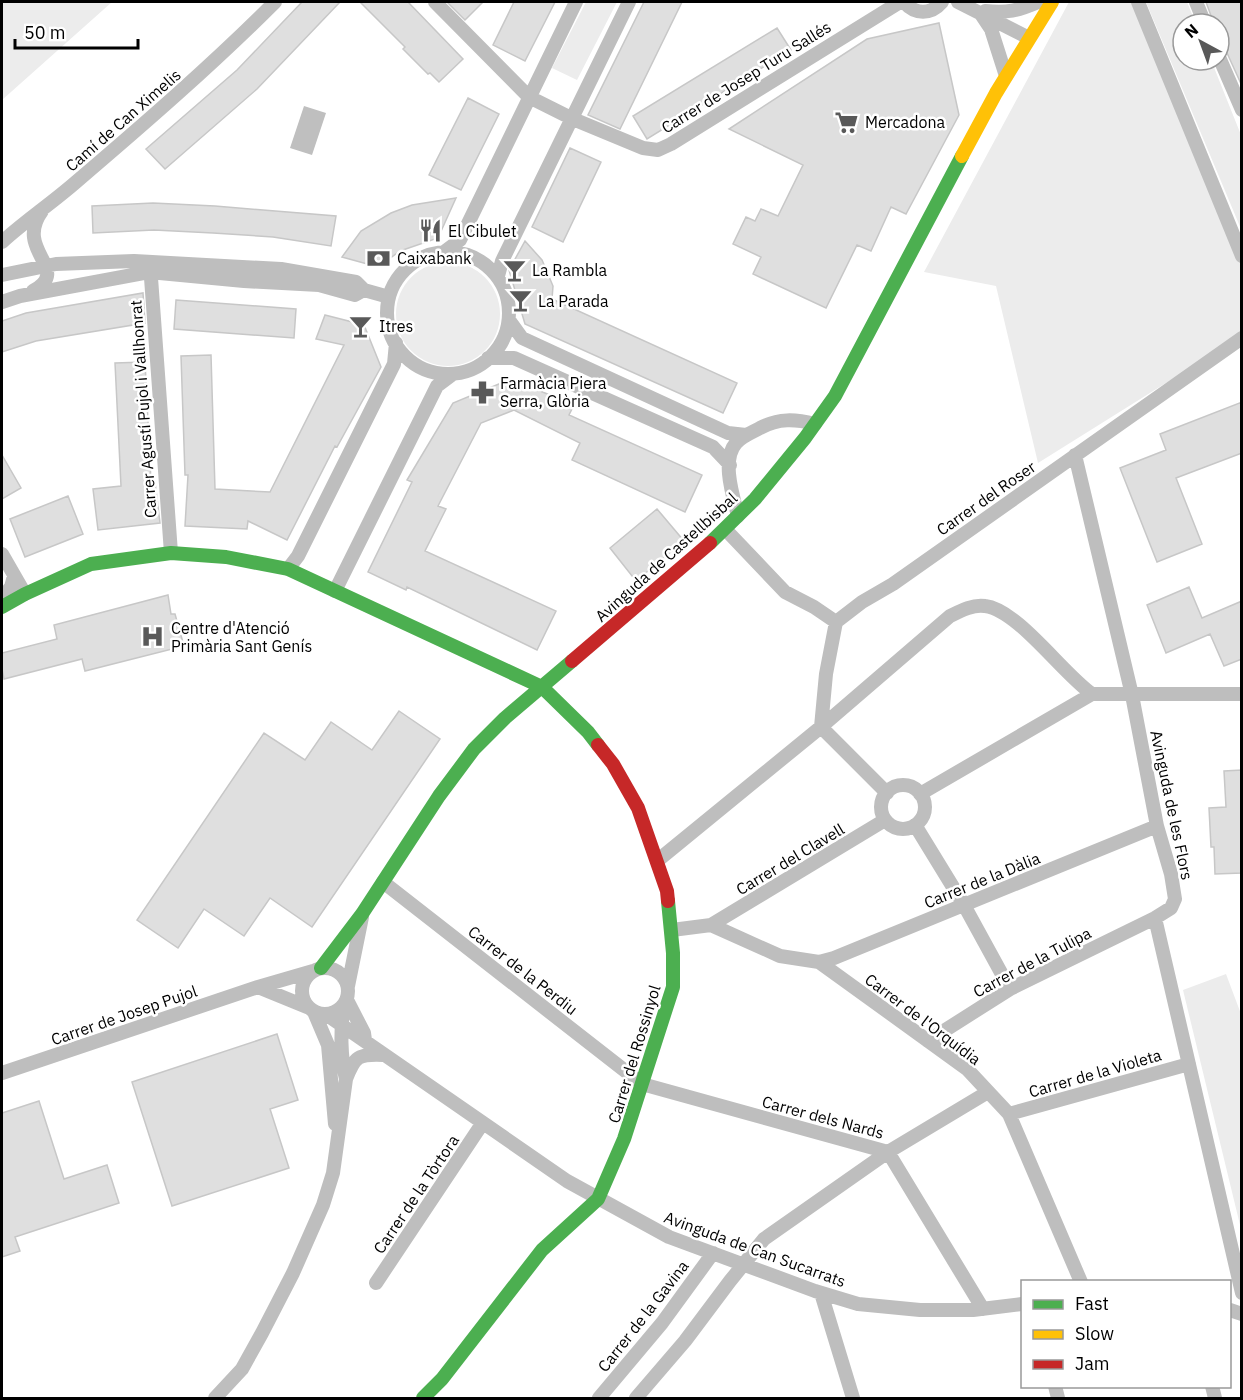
<svg xmlns="http://www.w3.org/2000/svg" width="1243" height="1400" font-family="'IBM Plex Sans',sans-serif">
<rect width="100%" height="100%" fill="#fff"/>
<!-- green -->
<path fill="#ececec" d="M2,2h110l-110,98z
M586,2h31l-40,78 -25,-12z
M1069,2h69l103,255v79l-203,127 -42,-177 -72,-14z
M1146,2h41l9,22h-13v36h28l30,75v94z
M396 314a52 52 0 1 1 104 0a52 52 0 1 1-104 0Z
M1226,974l15,40v215l-58,-239z"/>
<!-- water -->
<path fill="#bfbfbf" d="M304,106l22,7 -14,42 -22,-7z"/>
<!-- building -->
<path fill="#dfdfdf" stroke="#c7c7c7" stroke-width="1.5" d="M302,2h38l-83,87 -92,80 -19,-20 91,-79z
M360,2h48l55,57 -24,23 -9,-9 -2,1 -25,-25 2,-2z
M447,2h36l-18,18z
M514,2h41l-30,59 -32,-16z
M644,2h38l-62,127 -32,-14z
M1206,2h36v84l-15,-33 -5,-4 -3,-8v-17h-5z
M939,23l20,92 -53,99 -15,-7 -20,44 -14,-6 -31,63 -73,-34 8,-17 -28,-13 13,-27 9,4 6,-12 17,7 25,-51 -74,-36 138,-90z
M777,28l14,22 -144,89 -14,-23z
M468,98l31,16 -38,76 -32,-15z
M570,148l31,14 -38,80 -31,-15z
M456,198l-18,40 -38,13 -22,16 -36,-10 19,-26 30,-18 21,-8z
M153,203l62,3 121,10 -5,30 -58,-9 -60,-4 -59,-3 -61,3 -1,-27z
M525,241l17,19 11,26 -1,13 185,84 -14,30 -198,-89 -16,-54z
M143,293l2,30 -109,18 -34,11v-31l24,-8z
M176,300l120,9 -2,29 -120,-9z
M325,315l39,10 17,42 -44,80 -2,-1 -48,94 -39,-19 -1,8 -62,-3 3,-51h-3l-4,-119 30,-1 4,134 55,3 74,-147 -28,-6z
M145,362l6,120h4l5,41 -62,7 -5,-41 28,-3 -6,-123z
M511,379l63,26 -5,10 133,60 -17,37 -113,-52 8,-17 -66,-33 -33,13 -43,83 8,3 -21,42 131,60 -19,39 -130,-63 -1,3 -38,-18 44,-90 -5,-2 46,-77z
M1242,402v51l-66,25 26,66 -45,18 -37,-94 46,-18 -6,-16z
M2,455l19,33 -19,11z
M68,496l15,38 -58,23 -15,-38z
M657,509l27,32 -48,40 -26,-33z
M1189,587l13,31 40,-17v58l-18,7 -14,-32 -44,19 -19,-48z
M168,595l3,19h4l9,32 -99,25 -3,-12 -78,20 -2,-10v-16l55,-14 -3,-14z
M399,711l41,28 -128,188 -42,-29 -26,38 -40,-27 -26,39 -41,-28 127,-187 41,27 26,-38 41,28z
M1242,770v103l-27,1 -1,-27h-3l-2,-39 17,-1 -2,-36z
M277,1034l21,66 -28,9 19,59 -117,38 -40,-124z
M39,1101l25,78 43,-14 12,38 -104,34 5,14 -18,6v-144z"/>
<g fill="none" stroke-linecap="round" stroke-linejoin="round">
<!-- street -->
<path stroke="#bebebe" stroke-width="14" d="M435,2l94,95 44,22 70,29 15,2 13,-6 229,-142
M904,2c11,13 27,13 38,0
M958,2l71,36
M1138,2l104,254
M1196,2l9,22
M985,11c23,2 32,0 53,-9
M981,14l10,15 15,47
M1219,57l23,53
M2,242c23,-21 50,-39 74,-60 68,-58 136,-117 199,-180
M387 313a61 61 0 1 1 122 0a61 61 0 1 1-122 0Z
M444,252l16,-12 116,-238
M150,264l21,289
M2,275l54,-11 78,-3 147,8 75,13 8,8 25,7
M498,276l4,-15 127,-259
M33,291c40,-22 -20,-40 9,-80
M2,302l18,-6 129,-24 95,9 75,4 36,10 9,-5
M509,320l13,18 206,95 18,2
M488,358h26l199,89 17,18
M738,516c-5,-20 -17,-56 -2,-73 6,-7 17,-11 24,-15 19,-10 35,-9 55,-4
M725,529l60,63 29,15 22,15
M2,554l23,40
M288,569l10,-13 96,-192 2,-21
M335,591l102,-205 16,-12
M2,598l9,-11 3,-11
M821,727l5,-53 10,-52 26,-20 31,-18 349,-246
M821,727l66,66
M881 807a22 22 0 1 1 44 0a22 22 0 1 1-44 0Z
M920,794l172,-100
M915,825l49,80 46,84
M657,861l164,-134 129,-111c10,-5 23,-12 35,-10 33,4 77,67 107,88h150
M383,882l259,202 246,68 95,157
M1155,918l87,375
M711,925l174,-105
M672,930l39,-5 69,31 39,6 148,107 42,45 72,168
M819,962l15,-4 323,-132
M302 991a23 23 0 1 1 46 0a23 23 0 1 1-46 0Z
M348,986l14,-69
M258,987l49,20
M347,1000l17,33 1,7
M314,1012l14,33 7,79
M327,1015l240,166 102,56 146,54 43,13 62,6h53l49,-6
M928,1041l82,-52 145,-71 16,-10 4,-9 -4,-25 -14,-48 -25,-131 -57,-240
M2,1073l256,-86 55,-16
M346,1079c9,-23 12,-25 37,-24
M1009,1114l180,-50
M376,1283l106,-159
M821,1293l32,105
M1230,1310l12,4
M1055,1386l3,12
M1212,1386l3,12
M215,1398l27,-29 20,-36 31,-60 30,-68 10,-32 13,-94c-6,-24 -5,-48 -3,-72
M599,1398l63,-75 51,-70
M636,1398l49,-57 45,-60 34,-42 124,-87 100,-60"/>
<!-- fast -->
<path stroke="#4caf50" stroke-width="14" d="M710,543l45,-44 50,-61 30,-42 127,-240
M2,607l23,-13 66,-30 80,-11 55,4 62,12 254,118 46,45 10,13
M321,968l41,-54 77,-118 35,-47 31,-31 67,-57
M423,1398l19,-19 100,-129 56,-51 26,-60 49,-152v-34l-5,-52"/>
<!-- slow -->
<path stroke="#ffc107" stroke-width="14" d="M962,156l34,-63 56,-91"/>
<!-- jam -->
<path stroke="#c62828" stroke-width="14" d="M572,661l138,-118
M598,745l15,19 25,44 29,83 1,10"/>
</g>
<!-- icons -->
<defs>
<symbol id="supermarket-bare" viewBox="-9 -9 18 18"><path d="M-6-5.5h2.5l.6 2H6L4.5 2H-2.5L-4.4-4H-6ZM-1.5 3.2a1.3 1.3 0 1 0 .1 0ZM3 3.2a1.3 1.3 0 1 0 .1 0Z" fill="#595959" stroke="#fff" stroke-width="2.5" paint-order="stroke"/></symbol>
<symbol id="restaurant-bare" viewBox="-9 -9 18 18"><path d="M-5-6h1v4h1v-4h1v4h1v-4h1v5L-1.5 .5V6h-2V.5L-5-1ZM5-6V6H3V1.5H1.5Q1.5-4 5-6Z" fill="#595959" stroke="#fff" stroke-width="2.5" paint-order="stroke"/></symbol>
<symbol id="bank-bare" viewBox="-9 -9 18 18"><path d="M-6-4H6V4H-6ZM0-2.3a2.3 2.3 0 1 0 0 4.6a2.3 2.3 0 1 0 0-4.6Z" fill="#595959" stroke="#fff" stroke-width="2.5" paint-order="stroke"/></symbol>
<symbol id="bar-bare" viewBox="-9 -9 18 18"><path d="M-6-5H6L.8 .8V4.5H3.5V6h-7V4.5H-.8V.8Z" fill="#595959" stroke="#fff" stroke-width="2.5" paint-order="stroke"/></symbol>
<symbol id="pharmacy-bare" viewBox="-9 -9 18 18"><path d="M-2-6h4v4h4v4h-4v4h-4v-4h-4v-4h4Z" fill="#595959" stroke="#fff" stroke-width="2.5" paint-order="stroke"/></symbol>
<symbol id="hospital-bare" viewBox="-9 -9 18 18"><path d="M-5-5h3v3.5h4V-5h3V5h-3V1.5h-4V5h-3Z" fill="#595959" stroke="#fff" stroke-width="2.5" paint-order="stroke"/></symbol>
</defs>
<g fill-rule="evenodd">
<use href="#supermarket-bare" x="830" y="106" width="33" height="33"/>
<use href="#restaurant-bare" x="414" y="214" width="33" height="33"/>
<use href="#bank-bare" x="362" y="242" width="33" height="33"/>
<use href="#bar-bare" x="498" y="254" width="33" height="33"/>
<use href="#bar-bare" x="504" y="284" width="33" height="33"/>
<use href="#bar-bare" x="344" y="310" width="33" height="33"/>
<use href="#pharmacy-bare" x="466" y="376" width="33" height="33"/>
<use href="#hospital-bare" x="136" y="620" width="33" height="33"/>
</g>
<g text-anchor="middle" dominant-baseline="central" stroke-width="5" stroke-linejoin="round" paint-order="stroke">
<!-- street labels -->
<g font-size="16" fill="#000" stroke="#fff">
<text transform="translate(746 77) rotate(-32)">Carrer de Josep Turu Sallés</text>
<text transform="translate(123 120) rotate(-41)">Camí de Can Ximelis</text>
<text transform="translate(143 409) rotate(-94)">Carrer Agustí Pujol i Vallhonrat</text>
<text transform="translate(986 498) rotate(-35)">Carrer del Roser</text>
<text transform="translate(666 557) rotate(-42)">Avinguda de Castellbisbal</text>
<text transform="translate(1172 805) rotate(78)">Avinguda de les Flors</text>
<text transform="translate(790 859) rotate(-31)">Carrer del Clavell</text>
<text transform="translate(982 880) rotate(-22)">Carrer de la Dàlia</text>
<text transform="translate(1032 962) rotate(-28)">Carrer de la Tulipa</text>
<text transform="translate(523 970) rotate(38)">Carrer de la Perdiu</text>
<text transform="translate(124 1015) rotate(-19)">Carrer de Josep Pujol</text>
<text transform="translate(923 1019) rotate(37)">Carrer de l'Orquídia</text>
<text transform="translate(634 1054) rotate(-73)">Carrer del Rossinyol</text>
<text transform="translate(1095 1073) rotate(-16)">Carrer de la Violeta</text>
<text transform="translate(823 1117) rotate(15)">Carrer dels Nards</text>
<text transform="translate(416 1194) rotate(-56)">Carrer de la Tòrtora</text>
<text transform="translate(755 1249) rotate(20)">Avinguda de Can Sucarrats</text>
<text transform="translate(643 1316) rotate(-52)">Carrer de la Gavina</text>
</g>
<!-- poi labels -->
<g font-size="16" fill="#000" stroke="#fff" text-anchor="start">
<text x="865" y="122">Mercadona</text>
<text x="448" y="231">El Cibulet</text>
<text x="397" y="258">Caixabank</text>
<text x="532" y="270">La Rambla</text>
<text x="538" y="301">La Parada</text>
<text x="379" y="326">Itres</text>
<text x="500" y="383">Farmàcia Piera<tspan x="500" dy="18">Serra, Glòria</tspan></text>
<text x="171" y="628">Centre d'Atenció<tspan x="171" dy="18">Primària Sant Genís</tspan></text>
</g>
</g>
<!-- border -->
<rect width="1243" height="1400" fill="none" stroke="#000000" stroke-width="6"/>
<!-- legend -->
<rect x="1021" y="1280" width="210" height="108" fill="#ffffff" stroke="#999999" stroke-width="1.5"/>
<rect x="1033" y="1300" width="30" height="9" fill="#4caf50" stroke="#999999" stroke-width="1.5"/>
<text x="1075" y="1310" font-size="18" fill="#000000">Fast</text>
<rect x="1033" y="1330" width="30" height="9" fill="#ffc107" stroke="#999999" stroke-width="1.5"/>
<text x="1075" y="1340" font-size="18" fill="#000000">Slow</text>
<rect x="1033" y="1360" width="30" height="9" fill="#c62828" stroke="#999999" stroke-width="1.5"/>
<text x="1075" y="1370" font-size="18" fill="#000000">Jam</text>
<!-- north arrow -->
<g transform="translate(1201 42) rotate(319)"><circle r="28" fill="#ffffff" stroke="#999999" stroke-width="1.5"/>
<path d="M0-4.5L10 22L0 15L-10 22Z" fill="#595959"/>
<text y="-9" font-size="16" font-weight="bold" text-anchor="middle" fill="#000000">N</text>
</g>
<!-- scale -->
<path d="M15 39v9h123v-9" fill="none" stroke="#000000" stroke-width="3"/>
<text x="24" y="39" font-size="18" fill="#000000" stroke="#ffffff" stroke-width="4.5" paint-order="stroke">50 m</text>
</svg>
